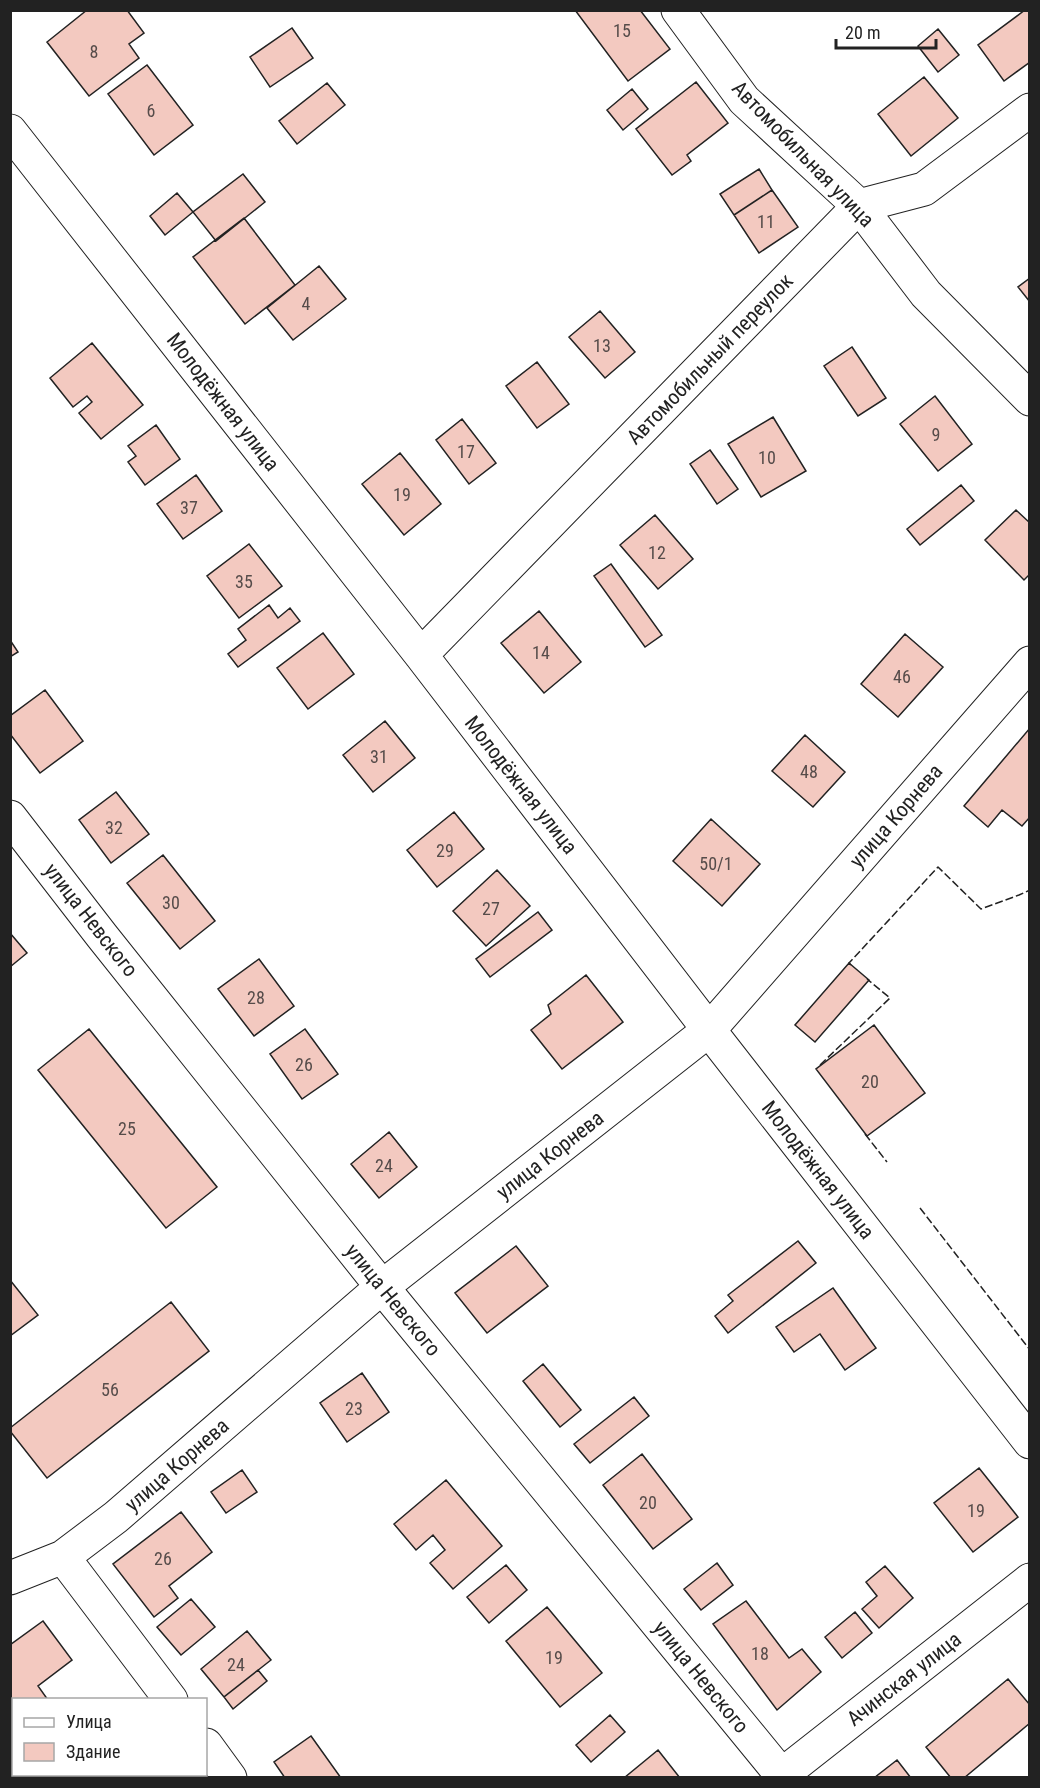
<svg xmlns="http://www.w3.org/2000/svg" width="1040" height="1788" font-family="'Roboto Condensed',sans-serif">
<rect width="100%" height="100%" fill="#fff"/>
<!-- building -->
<path fill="#f3c9c0" stroke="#222" stroke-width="1.5" d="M87,10h40l17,23 -15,11 10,14 -50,38 -42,-54z
M575,10h65l30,39 -42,32z
M1025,10h5v52l-26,19 -26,-36z
M292,28l21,30 -43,29 -20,-30z
M938,29l21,26 -21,17 -20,-26z
M147,65l46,60 -39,30 -46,-61z
M924,77l34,41 -47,38 -33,-42z
M696,82l32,41 -41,32 4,6 -19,14 -36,-46z
M327,83l18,22 -48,39 -18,-23z
M632,89l16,20 -25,21 -16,-20z
M759,169l13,21 -38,25 -14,-21z
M243,174l22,28 -49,39 -23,-29z
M772,190l26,37 -39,26 -25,-38z
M177,193l16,19 -28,23 -15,-19z
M244,218l51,67 -50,39 -52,-67z
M319,266l27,33 -53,41 -26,-32z
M1030,278v24l-12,-15z
M600,311l35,41 -30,26 -36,-41z
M92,343l51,62 -42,34 -22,-26 13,-11 -5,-6 -14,11 -23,-29z
M852,347l34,51 -28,18 -34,-50z
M537,362l32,42 -32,24 -31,-42z
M935,396l37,48 -34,27 -38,-47z
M773,417l33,54 -45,26 -33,-53z
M462,419l34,44 -27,21 -33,-44z
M156,425l24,34 -35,26 -17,-23 8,-6 -8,-10z
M710,450l28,39 -21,15 -27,-40z
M400,453l41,51 -37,31 -42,-51z
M196,475l26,36 -39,28 -26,-35z
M961,485l13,16 -54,44 -13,-16z
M1016,510l14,13v51l-6,6 -39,-40z
M655,515l38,44 -35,30 -38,-44z
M249,544l33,42 -43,32 -32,-42z
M611,564l51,71 -17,12 -51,-71z
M269,605l9,13 12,-10 10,13 -62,46 -10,-13 18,-14 -8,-11z
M539,611l42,51 -37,31 -43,-50z
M323,633l31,41 -46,35 -31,-41z
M905,634l38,33 -45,50 -37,-33z
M10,640l8,12 -8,5z
M45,690l38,51 -43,32 -30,-39v-18z
M385,721l30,37 -42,34 -30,-37z
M1030,728v89l-8,9 -20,-16 -14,17 -24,-21z
M805,735l40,37 -32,35 -41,-36z
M116,792l33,42 -38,29 -32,-43z
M454,812l30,37 -47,38 -30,-37z
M711,819l49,45 -38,42 -49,-45z
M163,855l52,66 -35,28 -53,-66z
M497,870l33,36 -44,40 -33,-35z
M538,912l14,18 -62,47 -14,-18z
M10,933l17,20 -17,14z
M259,959l35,47 -40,30 -36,-47z
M849,963l20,17 -54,62 -20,-17z
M586,975l37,47 -61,47 -31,-39 20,-16 -3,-9z
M874,1025l51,68 -58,43 -51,-67z
M89,1029l128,158 -51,41 -128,-158z
M305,1029l33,45 -36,25 -32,-45z
M389,1132l28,35 -38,31 -28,-34z
M798,1241l18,22 -88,70 -13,-17 18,-15 -5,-6z
M516,1246l32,40 -61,47 -32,-40z
M10,1280l28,35 -28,21z
M833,1288l43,60 -31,22 -25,-36 -26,18 -18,-25z
M171,1302l38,49 -162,127 -37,-47v-3z
M543,1364l38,46 -21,17 -37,-46z
M362,1373l27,39 -42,30 -27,-39z
M634,1397l15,19 -59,47 -16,-19z
M642,1454l50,65 -39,30 -50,-64z
M979,1468l39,49 -45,35 -39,-49z
M242,1470l15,22 -31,21 -15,-21z
M446,1480l56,66 -49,43 -23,-26 15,-13 -12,-15 -17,15 -22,-26z
M181,1512l31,40 -43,34 9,12 -24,19 -41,-53z
M717,1563l16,22 -32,25 -17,-21z
M506,1565l21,25 -38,33 -22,-26z
M885,1566l28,32 -34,30 -17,-19 15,-13 -11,-14z
M191,1599l24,28 -34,28 -24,-28z
M746,1601l43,57 13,-9 19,23 -44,38 -64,-86z
M547,1607l55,66 -42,34 -54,-66z
M855,1612l17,21 -30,25 -17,-21z
M43,1621l29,39 -34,26 10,14h-34v14l-4,-4v-65z
M247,1631l24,29 -47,37 -23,-28z
M258,1670l9,11 -34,28 -9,-12z
M1008,1679l22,26v18l-66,55h-13l-25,-31z
M610,1715l15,17 -34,30 -15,-17z
M311,1736l30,42h-56l-11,-16z
M658,1750l22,28h-56z
M897,1760l14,18h-37z
M114,1774h53l3,4h-59z"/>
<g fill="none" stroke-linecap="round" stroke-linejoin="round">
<defs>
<path id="minor" d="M678,10l66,90 115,106 67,88 104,105
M10,131l411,524 288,375 321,412
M421,655l438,-449 65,-17 106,-79
M10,817l92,119 280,351 402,491
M63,1557l108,143
M10,1578l53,-21 53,-40 266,-230 327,-257 321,-367
M206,1745l24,33
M778,1778l252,-198"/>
</defs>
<!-- minor casing -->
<use href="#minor" stroke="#222" stroke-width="35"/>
<!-- minor -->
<use href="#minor" stroke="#fff" stroke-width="33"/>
<!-- fence -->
<path stroke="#222" stroke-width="1.5" stroke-dasharray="8 3" stroke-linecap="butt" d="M851,965l-2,-2 89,-96 43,42 38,-14 11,-5
M820,1065l70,-67 -23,-19
M865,1134l22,28
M920,1208l110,142"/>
</g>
<g text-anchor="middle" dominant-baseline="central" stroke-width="4.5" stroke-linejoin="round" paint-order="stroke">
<!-- number labels -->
<g font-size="18" fill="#564c4a">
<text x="622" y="30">15</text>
<text x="94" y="51">8</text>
<text x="151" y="110">6</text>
<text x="766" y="221">11</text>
<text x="306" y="303">4</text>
<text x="602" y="345">13</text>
<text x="936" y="434">9</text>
<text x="466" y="451">17</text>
<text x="767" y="457">10</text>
<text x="402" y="494">19</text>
<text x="189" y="507">37</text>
<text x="657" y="552">12</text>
<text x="244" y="581">35</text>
<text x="541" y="652">14</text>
<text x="902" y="676">46</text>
<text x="379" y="756">31</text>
<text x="809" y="771">48</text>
<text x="114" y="827">32</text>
<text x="445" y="850">29</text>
<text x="716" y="863">50/1</text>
<text x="171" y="902">30</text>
<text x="491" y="908">27</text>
<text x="256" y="997">28</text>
<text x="304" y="1064">26</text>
<text x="870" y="1081">20</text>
<text x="127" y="1128">25</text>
<text x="384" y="1165">24</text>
<text x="110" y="1389">56</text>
<text x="354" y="1408">23</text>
<text x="648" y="1502">20</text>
<text x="976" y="1510">19</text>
<text x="163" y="1558">26</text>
<text x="760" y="1653">18</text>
<text x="554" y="1657">19</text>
<text x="236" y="1664">24</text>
</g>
<!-- street labels -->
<g font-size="21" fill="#222" stroke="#fff">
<text transform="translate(803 154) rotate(46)">Автомобильная улица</text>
<text transform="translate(710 359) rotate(-46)">Автомобильный переулок</text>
<text transform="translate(223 402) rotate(52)">Молодёжная улица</text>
<text transform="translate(521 785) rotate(52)">Молодёжная улица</text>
<text transform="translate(896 816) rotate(-49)">улица Корнева</text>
<text transform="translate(91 920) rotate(52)">улица Невского</text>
<text transform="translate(550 1155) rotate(-38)">улица Корнева</text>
<text transform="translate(818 1170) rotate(52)">Молодёжная улица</text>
<text transform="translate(393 1300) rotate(51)">улица Невского</text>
<text transform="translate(177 1465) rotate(-41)">улица Корнева</text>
<text transform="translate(701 1677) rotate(51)">улица Невского</text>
<text transform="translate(904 1679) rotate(-38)">Ачинская улица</text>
</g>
</g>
<!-- border -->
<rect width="1040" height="1788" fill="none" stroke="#222222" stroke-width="24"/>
<!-- legend -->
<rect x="12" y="1698" width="195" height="78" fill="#ffffff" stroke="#a7a7a7" stroke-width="1.5"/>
<rect x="24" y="1718" width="30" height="9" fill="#ffffff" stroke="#a7a7a7" stroke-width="1.5"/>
<text x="66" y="1728" font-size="18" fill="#222222">Улица</text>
<rect x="24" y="1743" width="30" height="18" fill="#f3c9c0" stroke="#a7a7a7" stroke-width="1.5"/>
<text x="66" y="1758" font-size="18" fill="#222222">Здание</text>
<!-- scale -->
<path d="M836 39v9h100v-9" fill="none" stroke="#222222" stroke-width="3"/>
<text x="845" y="39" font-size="18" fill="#222222" stroke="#ffffff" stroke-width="4.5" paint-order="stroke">20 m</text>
</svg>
